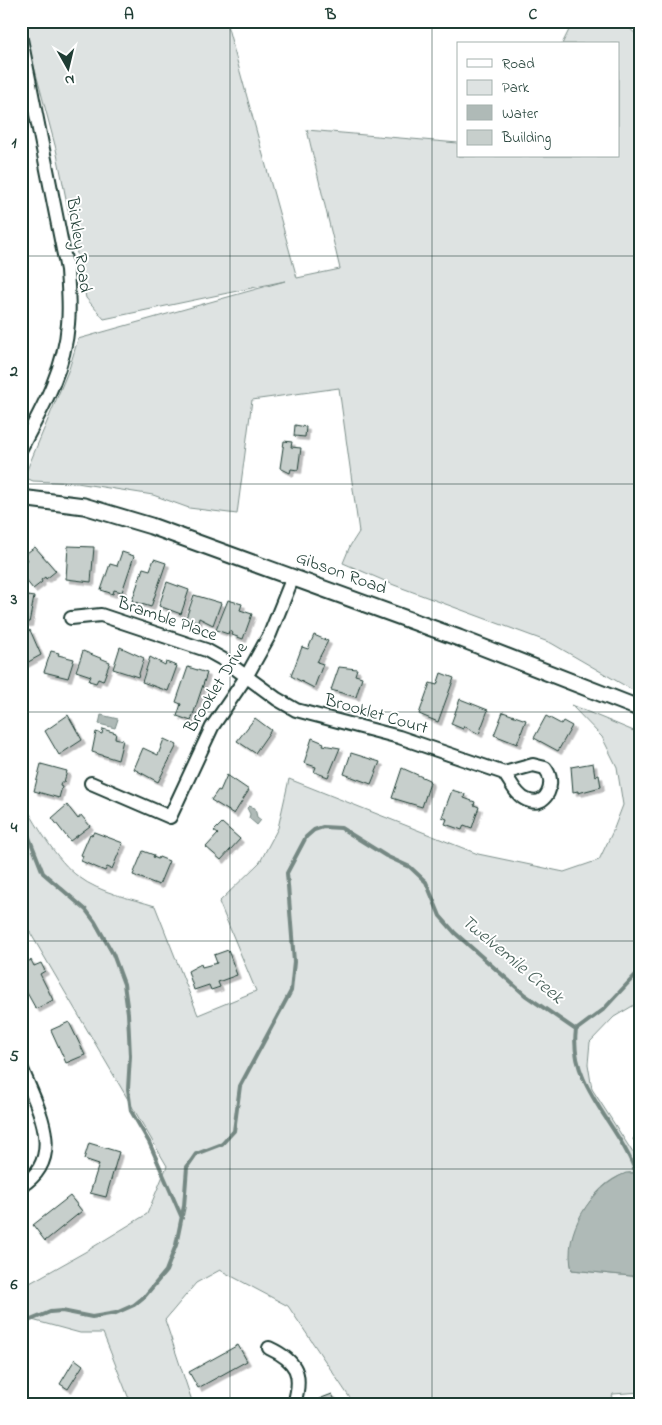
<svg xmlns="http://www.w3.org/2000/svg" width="662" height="1425" font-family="'Indie Flower',sans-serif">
<defs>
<filter id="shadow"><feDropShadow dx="3.5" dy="3.5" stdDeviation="0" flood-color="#0004"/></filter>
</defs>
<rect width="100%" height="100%" fill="#fff"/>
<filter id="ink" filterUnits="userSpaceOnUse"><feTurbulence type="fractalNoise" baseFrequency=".02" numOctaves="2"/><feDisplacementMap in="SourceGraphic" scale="10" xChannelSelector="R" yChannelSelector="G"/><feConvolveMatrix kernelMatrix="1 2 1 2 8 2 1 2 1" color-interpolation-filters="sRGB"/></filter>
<g filter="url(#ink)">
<!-- green -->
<path fill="#dee3e2" stroke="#7e908b" d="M22,21h204l71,257 43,-9 -33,-139 151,13v13h160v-112h-56l10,-20 5,-3h45l19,18v656l-90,-52 -157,-58 -51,-22 7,-17 9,-14 -20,-144 -87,12 -15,114 -48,-6 -36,-13 -76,-12 -44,-2 -9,-4 45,-108 9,-30 207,-58 -181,38 -18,-21 -30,-149z
M571,705l70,29v267l-27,16 -24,25 -2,22 4,25 43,67 6,17c-5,0 -11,-1 -16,1 -33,9 -62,63 -53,96l69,7v115l-28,2 -5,10h-254l-66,-98 -68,-36 -24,13 -31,37 28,84h-62l-28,-71h-23l-59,-16v-29l64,-36 62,-38 20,-48 -146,-249v-119c13,23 36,64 58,79 21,16 51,21 76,29l43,109 58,-24 -37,-89 41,-40 18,-34 11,-49 189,75 86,18 35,-12 14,-29 10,-26 -6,-38 -15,-30z"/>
<!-- water -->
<path fill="#afbab7" stroke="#758883" d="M101,715l17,4 -3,9 -16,-4z
M249,806l6,2 2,9 4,3 -4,5 -8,-7 1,-4 -3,-6z
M626,1173h15v104l-69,-7c-10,-37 19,-83 54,-97z"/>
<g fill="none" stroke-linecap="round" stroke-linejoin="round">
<!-- stream -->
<path stroke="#758883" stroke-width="4" d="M21,817l22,56 43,37 9,12 18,32 11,30 4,29 2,43 -2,33 3,22 18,31 33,76
M576,1030c-8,55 44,95 60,143
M576,1030l27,-20 38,-41
M21,1324l29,-12 12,-1 30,6 24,-4 18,-8 11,-9 21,-25 10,-26 8,-39 3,-39 9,-13 26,-10 12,-13 6,-45 51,-95 3,-29 -7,-89 19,-36 8,-7 9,-3 18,1 45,28 24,11 16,15 14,34 15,17 70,62 51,35"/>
</g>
<!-- building -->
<path fill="#c7cfcc" stroke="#1f3d34" filter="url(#shadow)" d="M295,425l11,2 -1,10 -11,-1z
M284,441l8,1 -1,5 10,1 -3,22 -7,-1 -1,4 -10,-5z
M68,546l26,1 -3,35 -25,-3z
M35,547l21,24 -10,8 -1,-2 -4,3 1,2 -9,7 -12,-15v-9l7,-5 -4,-5z
M122,552l12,4 -12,36 -8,-2 -1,4 -12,-4 9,-26 7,2z
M154,559l12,4 -15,44 -19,-6 11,-33 7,2z
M167,582l22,8 -8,24 -22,-8z
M21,595l13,2 -5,26h-8z
M194,595l27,8 -8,22 -14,-7 -1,4 -12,-4z
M228,600l14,4 -2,6 12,4 -9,25 -11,-4 1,-2 -4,-2 -1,3 -12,-4z
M30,630l11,25 -20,11v-31z
M314,635l14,6 -11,21 6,2 -9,24 -23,-12 11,-29 6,2z
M120,647l24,11 -6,19 -25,-8z
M51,651l8,2 -1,2 16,4 -6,19 -24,-6z
M83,651l27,11 -7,19 -5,-2 -2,4 -7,-2 2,-5 -15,-5z
M150,657l15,8 1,-3 11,4 -9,25 -26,-9z
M188,667l19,6 -16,48 -14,-5 4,-12 -5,-2z
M339,667l18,2 -2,6 7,2 -6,20 -25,-7z
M441,673l13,5 -16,44 -19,-8 11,-31 7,2z
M460,699l28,11 -9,24 -15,-8 -1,3 -12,-5z
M503,712l23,8 -9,24 -23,-9z
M68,715l14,25 -23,15 -14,-24z
M546,716l15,8 2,-3 9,5 -14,25 -24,-13z
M255,718l16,12 -16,23 -18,-12z
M103,729l13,4 -1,5 8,2 -5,20 -26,-8 4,-20 6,2z
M312,738l12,5 -1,2 17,3 -12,29 -14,-5 2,-5 -12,-4z
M164,739l13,6 -19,37 -24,-13 9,-21 15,7z
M351,753l29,9 -9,22 -27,-10z
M593,763l2,13 4,-1 2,12 -23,6v-2l-5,1 -2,-25z
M41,764l26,7 -3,11h-3l-1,4 2,1 -3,11 -25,-7z
M402,768l27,12 1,3 -8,24 -30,-9z
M227,775l22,15 -15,24 -23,-14 7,-10 2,1z
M452,790l13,4 -1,4 11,4 -1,3 5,2 -7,21 -8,-3 -2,5 -17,-6 2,-5 -5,-2z
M67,805l11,14 3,-4 9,11 -20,15 -18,-23z
M222,823l18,16 -19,21 -15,-13 12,-13 -4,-3z
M94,832l29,11 -11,26 -5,-2 -2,4 -24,-10 2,-5 -2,-1 9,-21 2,1z
M143,851l11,4 -1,2 5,2 1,-2 10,4 -10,24 -26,-10z
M228,950l9,25 -19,7 2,5 -9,3 -2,-5 -15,5 -6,-19 13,-7 1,3 15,-4 -3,-8z
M31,960l3,6 7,-3 4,8 -5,3 13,26 -17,9 -15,-27v-17z
M69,1022l16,33 -19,8 -15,-33z
M641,1132v16h-1l-7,-9z
M89,1143l30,9 -13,45 -16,-4 9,-29 -15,-5z
M70,1196l12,15 -37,30 -12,-16z
M238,1345l9,16 -49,27 -9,-16z
M75,1359l8,6 -15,24 -8,-5z
M332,1394l5,10h-16l-2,-5z"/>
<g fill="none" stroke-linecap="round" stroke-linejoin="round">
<defs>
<path id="minor" d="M21,39l46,231c1,18 3,36 1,54 -3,45 -26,85 -47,124
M71,618l30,-3 105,35 18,10 53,39 19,11 103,27 105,36
M533,765l12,3c12,14 2,41 -18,32 -11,-4 -16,-18 -23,-27z
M91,783l79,34 42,-90 34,-50 24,-43 23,-57
M21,1067c15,38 47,90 0,119
M269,1348c28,13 34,26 25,56"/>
<path id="tertiary" d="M21,498l63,8 67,20 308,112 182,71"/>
</defs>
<!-- minor casing -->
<use href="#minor" stroke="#1f3d34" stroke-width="16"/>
<!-- tertiary casing -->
<use href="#tertiary" stroke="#1f3d34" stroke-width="19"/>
<!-- minor -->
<use href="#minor" stroke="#fff" stroke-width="12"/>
<!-- tertiary -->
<use href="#tertiary" stroke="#fff" stroke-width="15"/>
</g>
</g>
<!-- grid -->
<path fill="none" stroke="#1f3d34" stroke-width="1" stroke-opacity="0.55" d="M230,21v1383M432,21v1383M21,256h620M21,484h620M21,712h620M21,941h620M21,1169h620"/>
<g text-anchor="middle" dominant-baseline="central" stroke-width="4" stroke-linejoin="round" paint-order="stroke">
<!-- street labels -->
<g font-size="18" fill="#1f3d34" stroke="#fff">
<text transform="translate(78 245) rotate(82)">Bickley Road</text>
<text transform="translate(341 574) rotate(20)">Gibson Road</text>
<text transform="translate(167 620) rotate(19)">Bramble Place</text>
<text transform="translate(217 688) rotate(-58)">Brooklet Drive</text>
<text transform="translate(376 715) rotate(16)">Brooklet Court</text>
</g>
<!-- water labels -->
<g font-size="19" font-style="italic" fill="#4a625b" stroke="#fff">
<text transform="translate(512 960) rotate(40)">Twelvemile Creek</text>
</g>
</g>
<!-- margin -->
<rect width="662" height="1425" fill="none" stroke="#fff" stroke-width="55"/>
<!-- legend -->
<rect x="457" y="42" width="162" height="115" fill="#ffffff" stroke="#a5b1ae"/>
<rect x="467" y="59" width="25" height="8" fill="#ffffff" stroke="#a5b1ae"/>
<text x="502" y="68" font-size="15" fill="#1f3d34">Road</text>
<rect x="467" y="80" width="25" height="15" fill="#dee3e2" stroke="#a5b1ae"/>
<text x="502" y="92" font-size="15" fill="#1f3d34">Park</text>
<rect x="467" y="105" width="25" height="15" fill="#afbab7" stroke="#a5b1ae"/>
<text x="502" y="118" font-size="15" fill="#1f3d34">Water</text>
<rect x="467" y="130" width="25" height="15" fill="#c7cfcc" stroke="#a5b1ae"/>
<text x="502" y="142" font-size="15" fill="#1f3d34">Building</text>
<!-- north arrow -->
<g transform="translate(68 68) rotate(172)" stroke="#ffffff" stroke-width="4" paint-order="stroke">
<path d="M0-4L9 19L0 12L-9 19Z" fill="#1f3d34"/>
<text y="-8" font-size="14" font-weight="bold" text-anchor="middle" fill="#1f3d34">N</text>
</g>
<rect x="28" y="28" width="606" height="1370" fill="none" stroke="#1f3d34" stroke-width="2"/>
<g font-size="16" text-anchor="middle" font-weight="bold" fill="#1f3d34">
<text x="129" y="19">A</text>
<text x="331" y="19">B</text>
<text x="533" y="19">C</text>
<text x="14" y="147">1</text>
<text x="14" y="376">2</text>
<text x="14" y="604">3</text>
<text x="14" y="832">4</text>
<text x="14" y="1061">5</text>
<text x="14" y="1289">6</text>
</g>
</svg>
